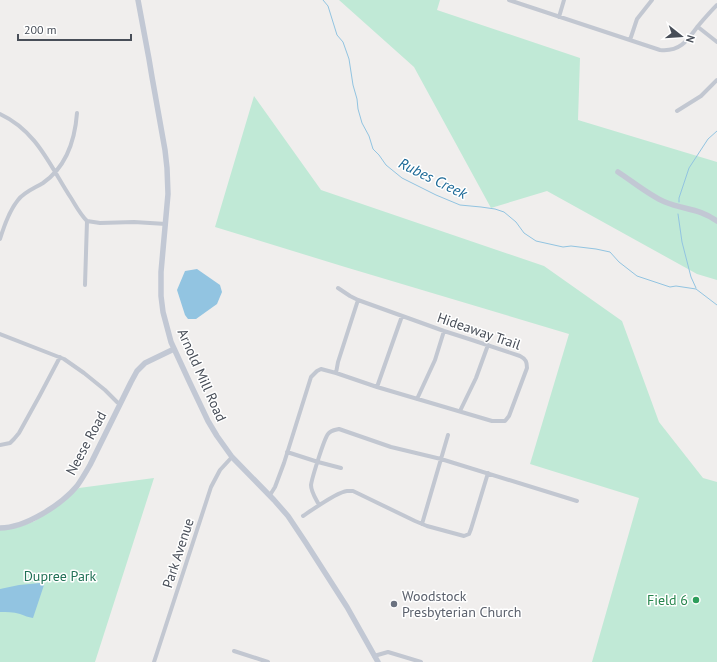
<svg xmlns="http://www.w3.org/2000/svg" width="717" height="662" font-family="'PT Sans',sans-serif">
<rect width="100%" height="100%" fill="#f0eeed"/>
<!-- green -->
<path fill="#c0e9d6" d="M339,0h101l-3,10 143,48 -2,62 139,42v118l-20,-6 -150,-83 -56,17 -77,-141z
M254,96l67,94 223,76 78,55 37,101 44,56 14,4v180h-125l47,-164 -109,-34 39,-130 -224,-67 -130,-40z
M154,478l-59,184h-95v-132l16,-2 19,-7 44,-33z"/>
<!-- water -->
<path fill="#92c4e1" d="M197,269l23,16 2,7 -5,12 -21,15h-8l-3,-4 -8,-25 8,-19z
M40,583l4,2 -11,33c-5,-1 -8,-2 -13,-4 -7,-2 -13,-2 -20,-2v-23l19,-4z"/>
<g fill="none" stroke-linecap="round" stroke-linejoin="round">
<!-- stream -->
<path stroke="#92c4e1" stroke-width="1" d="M323,0l5,6 9,29 6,7 6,17 4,26 4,14 1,10 4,14 7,13 4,13 6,6 7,10 16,13 34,17 24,10 21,2 14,2 9,3 12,10 8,11 12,8 27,6 8,-1 25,3 14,3 9,10 18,14 33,11 6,-1 20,3 21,16
M679,202v-4l10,-30 19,-29 9,-8
M678,214l4,28 9,35 5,11"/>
<!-- street -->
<path stroke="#c2c7d1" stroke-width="4" d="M509,0l151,50c20,2 27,-9 38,-24 6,-7 12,-14 19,-21
M559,17l5,-17
M698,27l19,15
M630,40l7,-21 15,-19
M677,111l24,-15 16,-16
M0,114c37,17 50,52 71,84 5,8 9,16 16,23l13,2 34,-1 32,2
M0,239c4,-13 9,-28 18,-39 6,-8 17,-12 25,-17 23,-16 32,-43 34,-70
M85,285l2,-64
M0,334l64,25 20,14 21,17 12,12 3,2
M336,373l2,-11 20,-62
M377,387l25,-71
M417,399l18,-39 9,-29
M460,411l16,-33 12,-33
M0,445l10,-2 4,-4 5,-6 21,-38 20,-38
M287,452l31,10 23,6
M270,495l5,-8 9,-24 27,-86 6,-6 4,-2 15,4 41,14 115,34h13l4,-5 18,-48c0,-6 -1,-9 -7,-12l-51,-17 -25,-8 -86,-31 -8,-4 -12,-8
M319,505c-3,-6 -8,-13 -8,-20 1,-7 13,-46 17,-51 3,-4 7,-4 11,-5l52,18 50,12 136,42
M303,516c9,-6 34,-24 44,-25 1,0 5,0 6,0l62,30 12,5 37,10 5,-2 2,-5 17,-56
M422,524l26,-89
M234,651l34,11
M374,656l14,-4 33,10
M154,662l57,-175 9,-17 12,-13"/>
<!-- secondary -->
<path stroke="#c2c8d4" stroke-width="5.5" d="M138,0l11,59 3,18 13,73 2,18 1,26 -7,78v24l2,16 8,30 18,39 19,40 9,15 15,21 42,43 14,16 18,27 41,64 31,55
M618,172c14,9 32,24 47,30 19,8 34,6 52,19
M0,528c25,0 61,-23 77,-42 5,-7 9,-14 13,-21l41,-83 6,-11 8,-8 29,-14"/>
</g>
<!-- markers -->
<circle fill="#2e9e5b" stroke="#fff" stroke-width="1.5" cx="696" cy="600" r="4"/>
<circle fill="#6b7280" stroke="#fff" stroke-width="1.5" cx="394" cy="604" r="4"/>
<g text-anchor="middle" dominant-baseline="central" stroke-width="3" stroke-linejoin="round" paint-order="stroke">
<!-- street labels -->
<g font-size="14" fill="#484e58" stroke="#fff">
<text transform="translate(479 331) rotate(19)">Hideaway Trail</text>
<text transform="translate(202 375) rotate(66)">Arnold Mill Road</text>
<text transform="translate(86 443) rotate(-62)">Neese Road</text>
<text transform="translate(178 553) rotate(-72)">Park Avenue</text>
</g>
<!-- park labels -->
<g font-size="14" fill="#217156" stroke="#fff">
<text x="60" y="576">Dupree Park</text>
</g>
<!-- worship labels -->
<g font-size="14" fill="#5b616d" stroke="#fff" text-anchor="start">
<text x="402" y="596">Woodstock<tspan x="402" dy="16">Presbyterian Church</tspan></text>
</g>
<!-- leisure labels -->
<g font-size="14" fill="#27864d" stroke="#fff" text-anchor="end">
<text x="688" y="600">Field 6</text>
</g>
<!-- water labels -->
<g font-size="15" font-style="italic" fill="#1c6997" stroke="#fff">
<text transform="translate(433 178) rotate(26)">Rubes Creek</text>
</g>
</g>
<!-- north arrow -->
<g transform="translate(681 36) rotate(107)" stroke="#ffffff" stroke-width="3" paint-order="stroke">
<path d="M0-3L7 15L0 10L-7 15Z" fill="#484e58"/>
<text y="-6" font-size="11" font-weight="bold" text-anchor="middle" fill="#484e58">N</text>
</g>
<!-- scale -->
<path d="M18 34v6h113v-6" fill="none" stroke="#484e58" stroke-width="2"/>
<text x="24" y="34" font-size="12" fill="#484e58" stroke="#ffffff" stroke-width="3" paint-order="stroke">200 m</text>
</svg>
